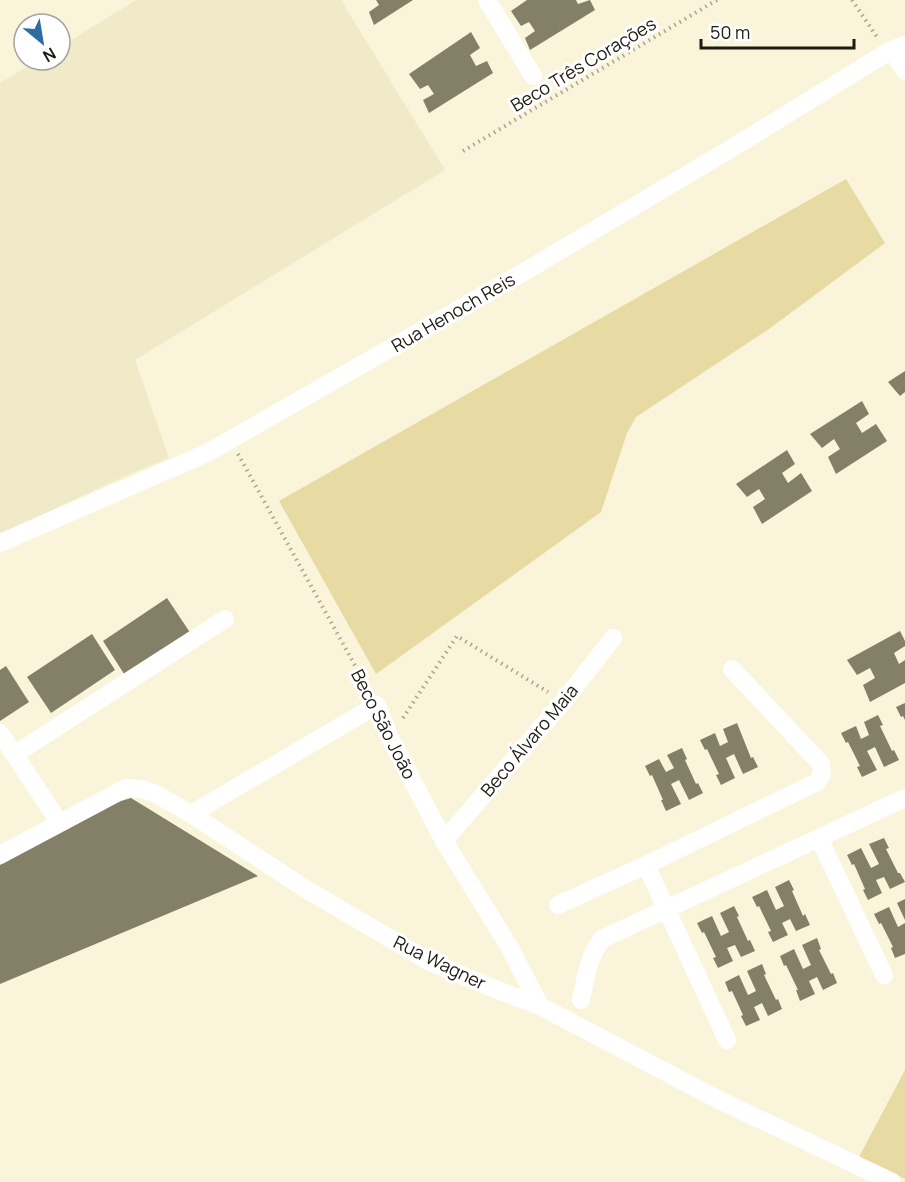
<svg xmlns="http://www.w3.org/2000/svg" width="905" height="1182" font-family="Manrope,sans-serif">
<rect width="100%" height="100%" fill="#faf4da"/>
<!-- built -->
<path fill="#f1eac8" d="M136,0h205l104,170 -310,190 34,98 -39,16 -130,60v-451l38,-23h22v-13z"/>
<!-- green -->
<path fill="#e7daa3" d="M846,179l39,64 -116,86 -133,88 -9,16 -26,79 -225,162 -97,-173z
M905,1070v109l-46,-22z"/>
<!-- building -->
<path fill="#847f67" d="M376,0h37l-39,25 -5,-13 10,-7z
M527,0h49l2,4 12,-4 5,10 -65,40 -5,-12 10,-7 -6,-9 -8,4 -10,-15z
M471,32l9,16 -10,7 6,11 11,-5 6,12 -64,40 -6,-13 11,-6 -6,-9 -8,4 -11,-15z
M905,371v21l-5,4 -12,-14z
M862,401l7,13 -13,9 6,10 14,-9 11,17 -51,33 -8,-17 12,-8 -6,-10 -12,9 -12,-14z
M787,450l8,14 -13,9 6,10 13,-10 11,18 -50,33 -9,-17 12,-8 -6,-10 -12,8 -11,-13z
M167,598l24,36 -65,43 -23,-36z
M900,631l5,10v5l-11,7 5,11 6,-4v23l-35,19 -7,-17 12,-7 -5,-10 -13,7 -10,-15z
M92,634l23,36 -64,43 -24,-36z
M6,666l23,36 -29,19v-51z
M905,703v17l-2,-4 -2,1 -5,-10z
M878,715l5,10 -3,1 12,25 2,-1 5,10 -15,7 -9,-20 -8,4 10,19 -15,7 -5,-10 3,-1 -12,-24 -2,1 -5,-10 15,-7 5,13 8,-4 -5,-13z
M737,723l14,35 2,-1 5,10 -15,7 -9,-20 -8,4 9,20 -14,7 -5,-10 3,-1 -12,-25 -2,1 -5,-10 15,-7 5,13 8,-4 -5,-13z
M682,748l5,11 -2,1 11,24 2,-1 5,10 -14,7 -10,-20 -8,4 10,20 -15,7 -5,-11h2l-11,-25 -2,1 -5,-10 14,-7 7,13 8,-4 -7,-13z
M131,798l127,78 -258,108v-119l104,-59z
M884,838l5,10 -3,1 12,24h2l5,9 -15,7 -6,-12 -8,3 6,13 -14,7 -5,-10 2,-1 -11,-25 -2,1 -5,-10 14,-7 10,20 8,-4 -10,-20z
M789,880l5,10 -2,1 11,25 2,-2 5,11 -14,6 -6,-12 -8,4 6,12 -15,7 -5,-10 3,-1 -12,-25 -2,1 -5,-10 15,-7 9,20 8,-4 -9,-19z
M905,899v21l-8,-17z
M734,906l5,10 -2,1 11,24 2,-1 5,11 -14,6 -6,-12 -8,3 6,13 -15,7 -5,-10 3,-1 -12,-25 -2,1 -5,-10 15,-7 9,20 8,-4 -9,-19z
M889,907l9,20 7,-4v31l-10,4 -4,-10 2,-1 -12,-24 -2,1 -5,-10z
M817,938l4,11 -2,1 12,24 2,-1 4,10 -14,7 -6,-13 -8,4 6,13 -15,7 -4,-11h2l-12,-25 -2,1 -4,-10 14,-7 9,20 8,-4 -9,-20z
M762,964l4,10 -2,1 12,25 2,-1 4,10 -14,7 -6,-13 -8,4 6,13 -14,6 -5,-10 2,-1 -11,-24 -3,1 -4,-10 14,-7 9,20 8,-4 -9,-20z"/>
<g fill="none" stroke-linecap="round" stroke-linejoin="round">
<!-- path -->
<path stroke="#a8a390" stroke-width="4" stroke-dasharray="1.5 4.5" stroke-linecap="butt" d="M852,0l25,37
M463,151l254,-151
M238,454l130,235
M403,718l54,-82 91,56"/>
<!-- minor -->
<path stroke="#fff" stroke-width="18" d="M487,0l46,76
M891,50l14,21
M0,543l207,-90 317,-181 213,-127 154,-95 14,-5
M0,733l59,89
M15,754l210,-135
M191,814l186,-109 13,33 54,103 66,107 30,58
M819,838l65,137
M444,841l119,-139 50,-64
M0,855l126,-67 16,1 16,6 33,19 113,74 126,74 70,29 40,15 175,92 177,84
M646,865l81,175
M558,905l88,-40 171,-83 5,-8 -1,-10 -89,-95
M581,1000c5,-23 7,-43 21,-61l303,-141"/>
</g>
<g text-anchor="middle" dominant-baseline="central" stroke-width="6" stroke-linejoin="round" paint-order="stroke">
<!-- street labels -->
<g font-size="18" fill="#1c1a11" stroke="#fff">
<text transform="translate(583 64) rotate(-31)">Beco Três Corações</text>
<text transform="translate(453 312) rotate(-30)">Rua Henoch Reis</text>
<text transform="translate(384 724) rotate(63)">Beco São João</text>
<text transform="translate(529 740) rotate(-50)">Beco Álvaro Maia</text>
<text transform="translate(440 962) rotate(26)">Rua Wagner</text>
</g>
</g>
<!-- north arrow -->
<g transform="translate(42 42) rotate(150)"><circle r="28" fill="#ffffff" stroke="#a4a3a0" stroke-width="1.5"/>
<path d="M0-4.5L10 22L0 15L-10 22Z" fill="#2c6ea4"/>
<text y="-9" font-size="16" font-weight="bold" text-anchor="middle" fill="#1c1a11">N</text>
</g>
<!-- scale -->
<path d="M701 39v9h153v-9" fill="none" stroke="#1c1a11" stroke-width="3"/>
<text x="710" y="39" font-size="18" fill="#1c1a11" stroke="#ffffff" stroke-width="4.5" paint-order="stroke">50 m</text>
</svg>
